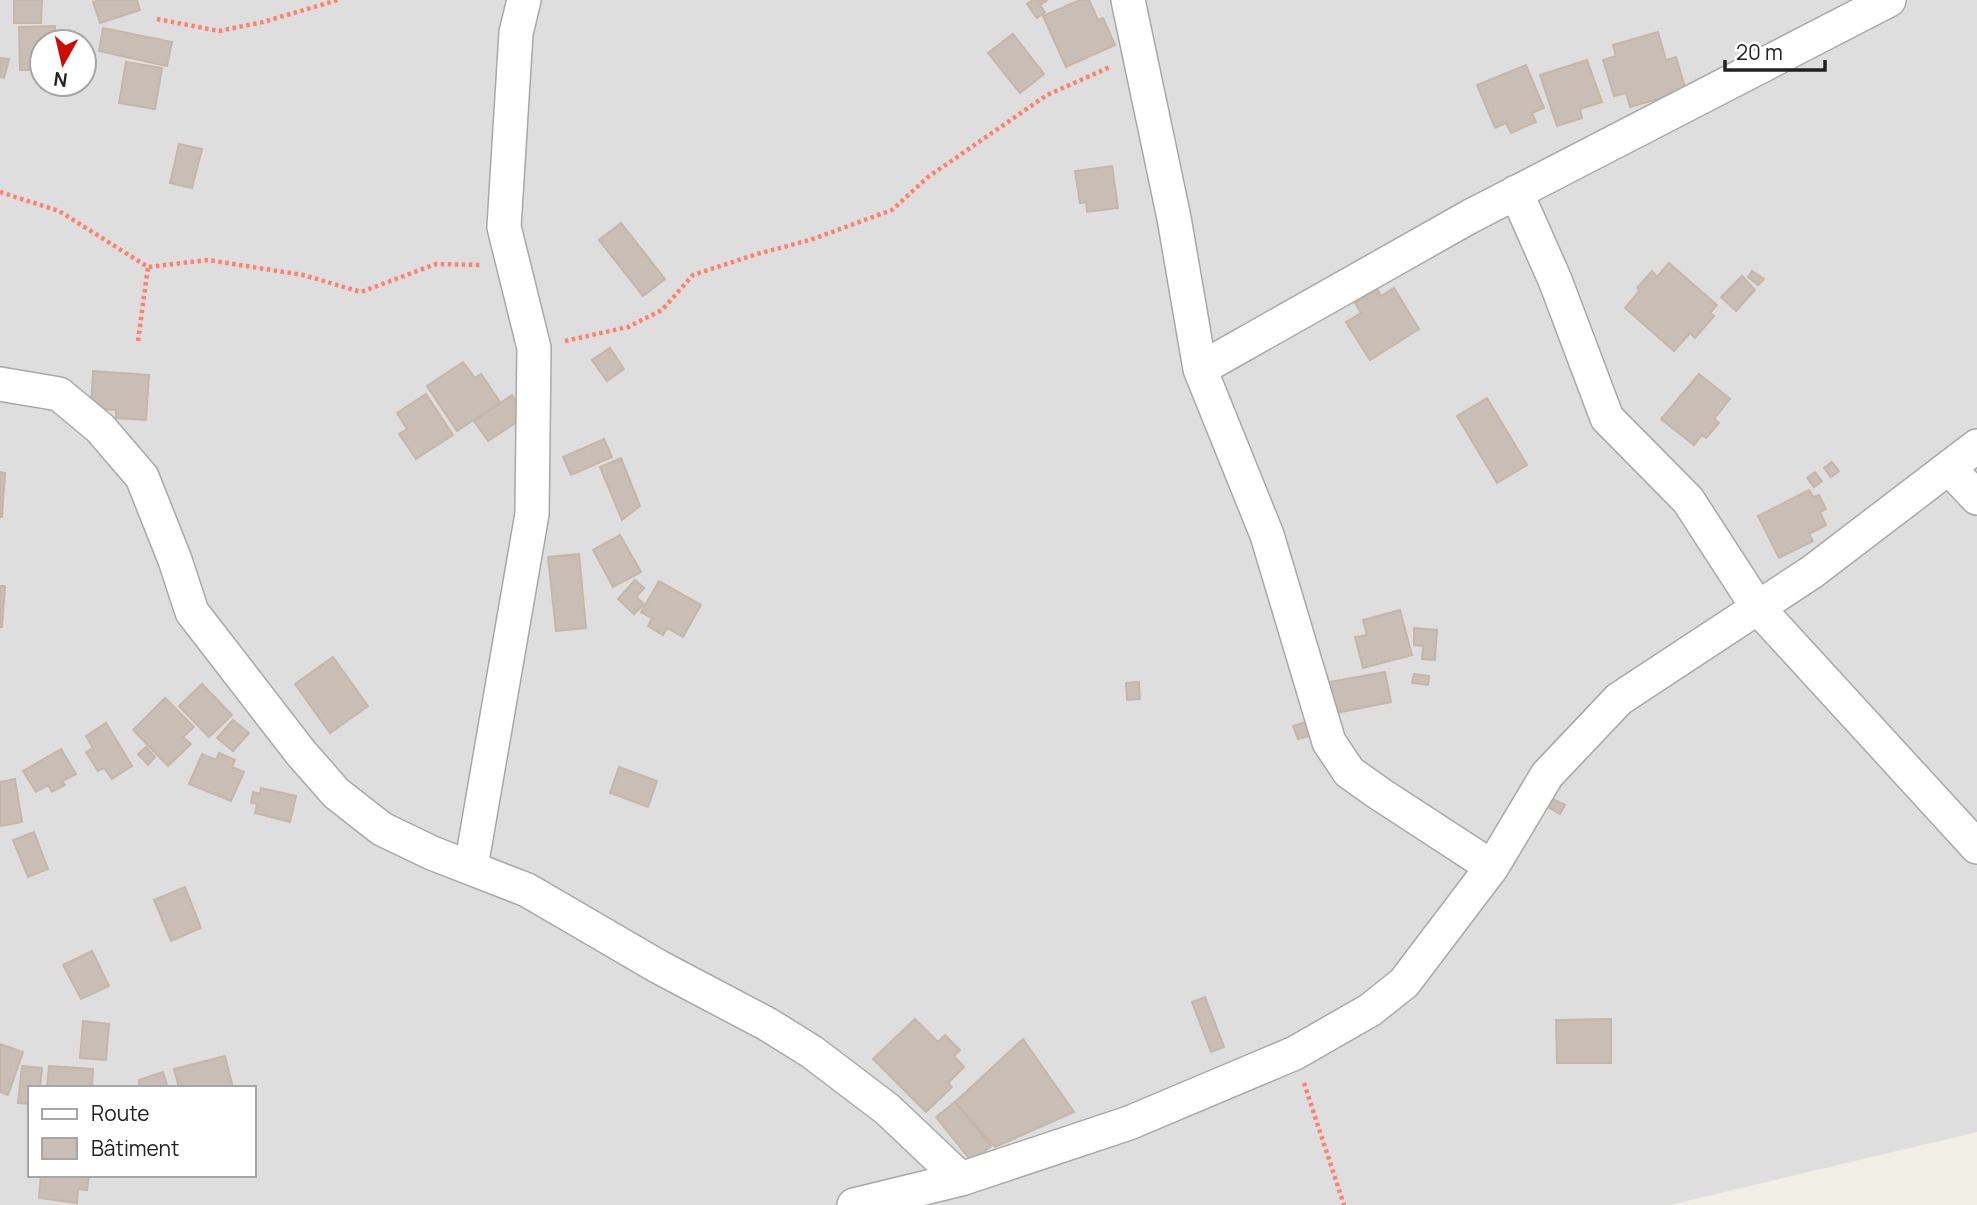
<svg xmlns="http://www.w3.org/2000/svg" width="1977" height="1205" font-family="Manrope,sans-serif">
<rect width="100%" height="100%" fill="#f2efe7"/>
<!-- residential -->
<path fill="#dfdede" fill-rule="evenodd" d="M0,0h1977v1132l-307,73h-1670zM42,42h42v42h-42zM30,1088h224v87h-224z"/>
<!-- building -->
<path fill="#c8beb6" stroke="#c6b6a8" stroke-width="2" d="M14,0h28l-1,23h-27z
M100,0h37l3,10 -40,13 -7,-21z
M1033,0l13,1 -6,4 5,7 -8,6 -10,-14z
M1080,0h9l9,20 5,-2 12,27 -49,22 -23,-51z
M55,26v16h-13v28h-22l-1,-43z
M103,28l69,14 -5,24 -68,-15z
M1658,32l8,28 10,-3 10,34 -56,16 -4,-14 -12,3 -11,-36 13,-4 -3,-11z
M1013,34l31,40 -24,19 -32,-40z
M0,58l9,1 -5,19 -4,-1z
M1587,60l15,42 -22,7 2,9 -25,8 -17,-51z
M126,62l36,6 -7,41 -36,-6z
M1526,65l18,43 -12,5 4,9 -25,11 -5,-10 -11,5 -18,-43z
M179,144l23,5 -10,39 -22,-5z
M1112,166l6,42 -31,4 -1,-10 -6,1 -5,-32z
M621,223l44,56 -22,17 -44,-56z
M1669,263l48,42 -7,8 4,3 -19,22 -5,-5 -16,18 -49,-43 15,-18 -3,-2 15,-17 5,6z
M1752,271l12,8 -6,6 -10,-8z
M1742,276l13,14 -19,21 -15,-14z
M1394,288l25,41 -49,31 -24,-38 15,-9 -6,-10 22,-14 4,7z
M610,348l14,21 -17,12 -15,-21z
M463,362l12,16 6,-4 19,28 -43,29 -30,-45z
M93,371l56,4 -3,45 -30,-2v-8l-25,-2z
M1699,374l31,25 -16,20 5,4 -13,15 -4,-3 -8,10 -33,-26z
M426,394l27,41 -37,24 -17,-25 8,-5 -10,-16z
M512,395l14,21 -38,25 -14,-20z
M1487,398l40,67 -30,18 -40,-67z
M604,439l8,18 -41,18 -8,-18z
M621,458l19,48 -18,14 -22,-53z
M1832,462l7,9 -8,6 -7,-9z
M0,472l5,1 -3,44h-2z
M1815,472l7,9 -8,6 -7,-9z
M1809,490l4,7 6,-2 7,14 -6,3 6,13 -17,9 4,7 -34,17 -21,-42z
M620,535l21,37 -28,15 -20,-37z
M579,554l7,74 -30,3 -8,-74z
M635,580l9,8 -8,9 8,7 -10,10 -16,-15z
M659,581l42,24 -18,32 -16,-9 -4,7 -15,-9 4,-8 -11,-6z
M0,586h5l-3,41h-2z
M1400,610l12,45 -49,13 -8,-31 12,-2 -4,-15z
M1414,628l23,2 -2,30 -13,-1 1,-13 -9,-1z
M333,657l35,49 -38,27 -35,-49z
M1385,672l6,30 -60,12 -7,-31z
M1414,674l15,2 -1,9 -16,-2z
M1139,682l1,17 -13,1 -1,-17z
M202,684l30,31 -23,22 -30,-31z
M165,698l29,29 -11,10 8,7 -23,22 -35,-36z
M233,720l16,13 -16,18 -16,-13z
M1305,722l4,14 -11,3 -5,-13z
M106,723l26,43 -20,13 -8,-11 -6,3 -12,-19 7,-4 -7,-12z
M146,747l9,10 -7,8 -10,-11z
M61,749l15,25 -14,7 3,4 -13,7 -4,-7 -12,7 -13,-21z
M219,753l16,7 -3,7 12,5 -13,29 -42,-17 13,-30 14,6z
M619,767l38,14 -9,26 -38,-14z
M15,779l7,43 -22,4v-44z
M261,788l35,8 -6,26 -35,-9 2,-9 -6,-1 2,-11 7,2z
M1553,799l12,6 -5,9 -12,-7z
M34,832l14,37 -20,8 -15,-37z
M185,887l16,41 -30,13 -17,-41z
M92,951l17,35 -28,13 -18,-34z
M1205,997l19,50 -13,5 -19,-50z
M915,1019l23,23 7,-7 15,15 -6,6 10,11 -16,16 4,4 -26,25 -53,-53z
M1611,1019v44h-54l-1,-43z
M83,1021l26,3 -3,36 -26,-2z
M1023,1039l51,73 -79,35 -40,-45z
M0,1044l23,8 -15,43 -8,-3z
M225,1056l8,32h-54l-5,-19z
M22,1066l20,2 -2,20h-10v16l-12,-1z
M49,1066l44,3 -1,19h-45z
M163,1072l5,16h-29v-8z
M955,1102l36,44 -19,16 -36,-45z
M41,1175h48l-2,15 -9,-1 -1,14 -38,-5z"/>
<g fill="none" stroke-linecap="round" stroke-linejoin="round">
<defs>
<path id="minor" d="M1128,0l46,218 26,151 67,166 62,207 20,30 31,22 112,73
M1516,192l39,88 52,138 81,82 70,108 219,239
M1200,369l269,-152 420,-217
M0,384l59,10 41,34 42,49 33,83 17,52 109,141 35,40 46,36 50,24 95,37 132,77 108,57 45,28 75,57 74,70
M1949,468l28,30
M471,867l61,-353 2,-166 -30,-121 12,-194 8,-33
M854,1205l107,-26 168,-56 166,-70 75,-43 34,-27 88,-116 55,-92 72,-76 193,-127 165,-126"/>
</defs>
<!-- minor casing -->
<use href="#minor" stroke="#a8a8a8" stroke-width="36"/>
<!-- path -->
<path stroke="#ff806c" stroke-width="4.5" stroke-dasharray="3.5 3.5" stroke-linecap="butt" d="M157,19l62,12 44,-9 75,-22
M0,192l59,19 89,56 60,-7 95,15 58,17 75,-28 46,1
M138,341l10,-74
M565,341l63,-14 34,-17 31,-35 64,-21 53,-14 82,-30 36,-33 119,-82 63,-28
M1304,1083l40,122"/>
<!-- minor -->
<use href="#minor" stroke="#fff" stroke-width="33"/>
</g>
<!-- legend -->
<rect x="28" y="1086" width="228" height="91" fill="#ffffff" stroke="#a6a6a6" stroke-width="2"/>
<rect x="42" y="1109" width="35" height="10" fill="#ffffff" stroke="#a6a6a6" stroke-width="2"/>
<text x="91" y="1121" font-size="21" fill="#212121">Route</text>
<rect x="42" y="1138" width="35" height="21" fill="#c8beb6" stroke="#a6a6a6" stroke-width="2"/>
<text x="91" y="1156" font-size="21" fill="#212121">Bâtiment</text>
<!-- north arrow -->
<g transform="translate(63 63) rotate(188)"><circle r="33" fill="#ffffff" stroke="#a6a6a6" stroke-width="2"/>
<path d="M0-5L12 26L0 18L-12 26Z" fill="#d30800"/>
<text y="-10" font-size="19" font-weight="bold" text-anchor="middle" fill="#212121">N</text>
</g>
<!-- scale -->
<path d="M1725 60v10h100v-10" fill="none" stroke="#212121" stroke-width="3.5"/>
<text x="1736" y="60" font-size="21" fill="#212121" stroke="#ffffff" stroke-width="5" paint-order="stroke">20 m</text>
</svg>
